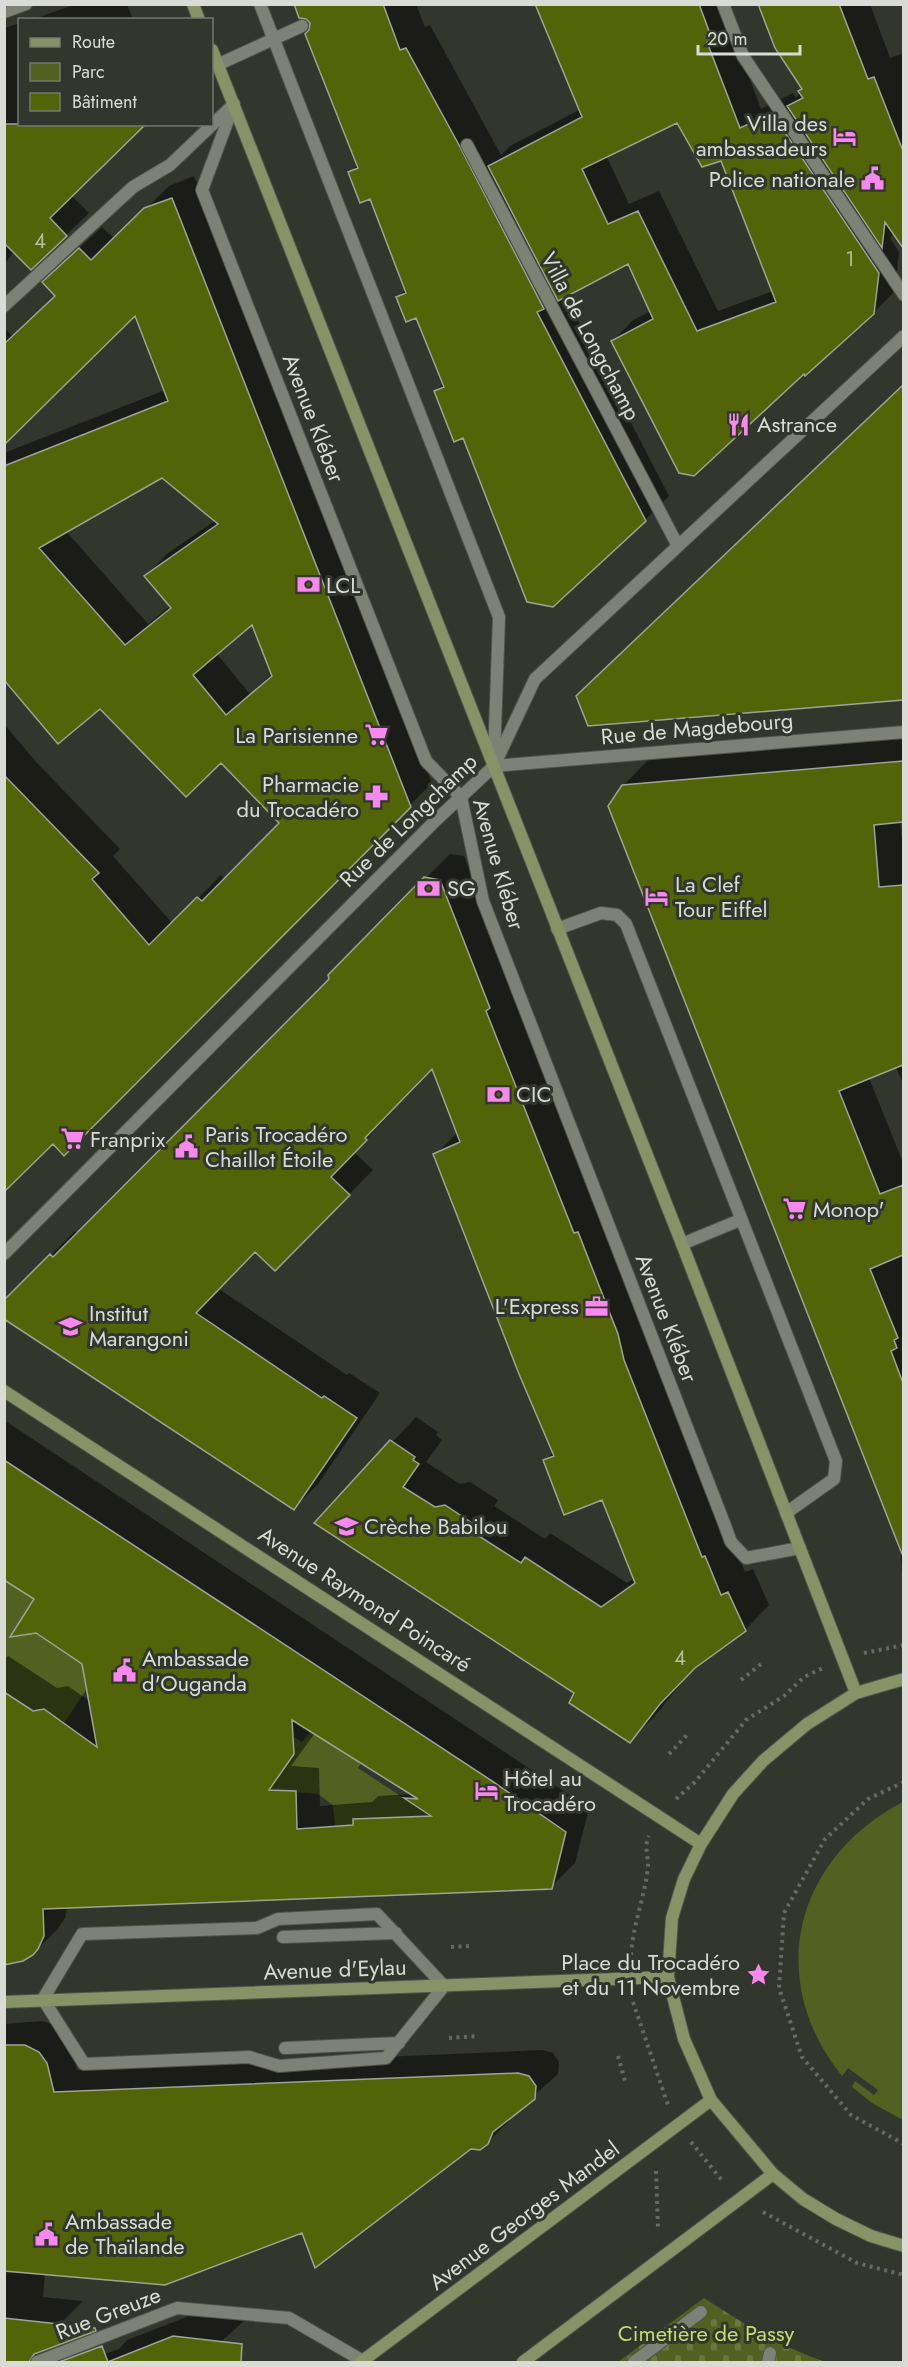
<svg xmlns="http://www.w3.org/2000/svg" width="908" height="2367" font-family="Jost,sans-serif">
<defs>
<pattern id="cemetery-stones" width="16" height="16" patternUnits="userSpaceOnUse" patternTransform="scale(1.5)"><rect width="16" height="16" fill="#526122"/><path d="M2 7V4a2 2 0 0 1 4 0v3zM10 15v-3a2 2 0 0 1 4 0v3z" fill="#6a7741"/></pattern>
</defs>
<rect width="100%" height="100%" fill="#33362c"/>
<!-- green -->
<path fill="#526122" d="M4,1580l30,19 -20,31 8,5h5l3,-5 12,7 30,-46 8,71 6,5 6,14 -28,42 -20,-13 -7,3 -32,-21z
M263,1718l39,24 9,-12 50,33 -3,5 47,31 8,-3 19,13 -8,13 -71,-3v6l-18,1 -2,-21 -15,-11 -47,-4 7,-11 -5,-3z
M903,1802v318l-31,-17 -20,-16 3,-6 19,14 4,-5 -30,-22 -6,8c-78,-97 -47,-218 61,-274z"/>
<!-- cemetery -->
<path fill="url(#cemetery-stones)" d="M704,2298c38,25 79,50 122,64h-208z"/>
<!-- shadow -->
<path fill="#0007" fill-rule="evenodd" d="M76,4h51l6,16h-102z
M295,4h121l9,23 5,-2 71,130 9,-9 71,-37 -44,-105h190l1,17 33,88 32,-16 3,5 7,-10 -43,-84h110l20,54 14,-5v193l-9,-13 -5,5 9,14 -4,39 -22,22 -260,28 20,-21 18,-9 -23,-49 -63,33 104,201 -24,24 -181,-85 -29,-44 9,-8 -27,-67 -19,-19 8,-8 -36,-92 -20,-24 8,-9 -48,-134 1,-7zM677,121l45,38 51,132 -55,20 -59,-120 -30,13 -23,-49z
M20,23v101l51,71 18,18 -58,55 -17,-17 -10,14v-237z
M194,176l238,607 -368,370 -11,-12 -49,48v-465l33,39 83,86 -7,7 60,68 48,-49 4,5 56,-57 -60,-62 -121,-54 -96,-48v-206l161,-63 -29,-76 -132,129v-115l9,9 43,-42 10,-35 36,-33 13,12 54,-53zM163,476l53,44 -48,33 -22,23 25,29 -23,19 -82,-93zM253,623l19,51 -22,20 -34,-41z
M904,386v312l-315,26 12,-51z
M904,739v83h-4l4,32v232l-8,-19 -27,11 35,87v408h-2l-2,-28 -277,-759 25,-26z
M450,854l14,2 281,716 8,-3 16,36 -24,25 -50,36 -41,51 -24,24 -54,-48 -260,-170 100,-106 22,15 -2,3 6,5 -16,22 34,22 10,-2 28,18 -4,6 51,33 5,-6 77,50 7,-5 -31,-80 -58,-38 9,-9 -119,-296 23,-23 -26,-65 -44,45 2,2 -36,38 19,18 -98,99 -19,-19 -37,39 128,86 2,-2 31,20 -62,91 -24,24 -288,-208 69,-69 3,3 252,-255 -1,-4z
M4,1420l585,388 -14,55 -24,24 -484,20 -2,11 -8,12 -25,24 -28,7v-301l4,-4 49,32 11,-2 23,16 -7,-38 -48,-66 -32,-20zM315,1733l98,61 -35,2 -6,6 -52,4 -1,-38 -28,-2z
M42,2021l17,5 8,8 10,36 466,-20 10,3 6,9 -1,12 -45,40 -2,5 -24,24 -16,4 -169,84 -257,42 -2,24 40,4 -22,22 -57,22v-321z
M197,2313l49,6 -47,43h-116l36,-13 8,-9z"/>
<!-- building -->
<path fill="#526308" stroke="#9fa396" stroke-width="1.5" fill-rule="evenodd" d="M294,4h89l17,46 6,-2 53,97 85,164 -7,3 109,209 -93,86 -26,-5 -64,-164 -9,4 -20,-51 10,-4 -28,-69 -10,4 -10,-25 10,-4 -36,-94 -10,4 -12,-31 10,-4 -53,-134 4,-4 1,-7 -4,-4 -7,-1z
M535,4h164l13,35 -5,3 33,86 32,-15 107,160 -5,41 -69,62 -1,-2 -110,102 -15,-3 -68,-132 42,-22 -25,-55 -70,37 -70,-135 94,-49zM677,123l25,44 19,-6 55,141 -79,29 -59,-120 -30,13 -26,-55z
M758,4h81l29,75 6,-2 29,74v97l-18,-26 -3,26 -95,-142 16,-8 -5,-7 4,-2 -27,-41z
M4,124h142l-96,94 17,18 -36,34 -27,-27z
M172,198l239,609 -347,349 -11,-12 -49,48v-417l95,98 -7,6 57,66 48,-48 5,4 77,-78 -58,-60 -35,34 -86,-88 -42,35 -54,-64v-214l164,-65 -33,-85 -131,129v-101l51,-48 -13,-14 37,-34 12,12 53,-52zM162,478l56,46 -74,52 27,32 -46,37 -86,-97zM252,625l20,51 -46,39 -33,-40z
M903,385v315l-315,26 -12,-30z
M903,761v61l-29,3 5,62 24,-2v180l-64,26 41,103 23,-9v70l-33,14 28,69 -4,2 3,8 -6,3 12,32v170l-1,1 -294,-748 14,-21z
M424,877l16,3 50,128 -4,3 88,222 4,-1 40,102 6,26 78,197 3,-1 16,39 7,-3 18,39 -51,37 -35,36 -30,39 -61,-40 5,-10 -260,-170 76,-83 25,17 -2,3 6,4 -16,23 32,20 10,-2 30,20 -4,6 50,32 4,-6 76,50 34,-24 -33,-83 -38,15 -21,-55 11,-4 -35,-82 -86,-220 27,-12 -28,-73 -67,69 2,2 -36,37 19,18 -75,76 -20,-19 -59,61 126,85 2,-2 33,22 -63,92 -290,-191v-19l46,-46 3,3 163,-164 113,-114 -1,-4z
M4,1460l488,321 74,51 -14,57 -509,20 1,27 -6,13 -5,6 -10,6 -19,4v-273l29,19 11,-2 53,38 -15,-83 -46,-31 -26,4 24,-38 -30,-19zM292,1720l126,79 -14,-1 27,18 -78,3v6l-56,4 -1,-38 -27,-1 25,-36z
M4,2045h21l14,7 8,11 7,29 464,-19 11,3 7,10 -1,13 -42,33 -5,12 -8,6 -9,-1 -156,119 -13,-35 -137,52 -161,-14z
M4,2318l91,10 1,3 -62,23 -5,8h-25z
M173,2336l69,8 -1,18h-130l-1,-1z
M102,2346l6,16h-49z"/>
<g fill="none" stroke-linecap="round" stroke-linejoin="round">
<defs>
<path id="lane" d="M217,65l85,-39
M234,104l-32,86 224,571 35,36 22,104 241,622 7,19 15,16 54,-10
M467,145l211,401
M557,929l44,-16 16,2 9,9 210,537 -2,18 -48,34
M682,1244l58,-24
M377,1914l67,72 -58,72 -107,8 -30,-9 -165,7 -41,-65 39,-65 175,-6 21,-9z
M283,1937l113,-4
M285,2048l114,-5
M634,2362l67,-50
M768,2362l2,-9"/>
<path id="street" d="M260,4l239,613 -5,142
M723,4l20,52 161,239
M4,12l22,-8
M4,306l129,-119 37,-22 64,-61
M494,766l410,-34
M4,1254l430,-432 60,-56 41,-87 369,-343
M37,2362l140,-54 112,10 74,43"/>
<path id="secondary" d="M193,4l6,16
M212,50l470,1194 174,449
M4,1391l697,453
M904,1679l-48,14 -49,31 -44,37 -30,33 -32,50 -17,35 -12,39 -4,59 16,62 27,61 62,74 30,25 33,20 35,17 33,10
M4,2002l664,-25
M361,2362l350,-262
M523,2362l250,-188"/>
</defs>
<!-- lane casing -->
<use href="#lane" stroke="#50534a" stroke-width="14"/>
<!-- street casing -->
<use href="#street" stroke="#50534a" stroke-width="14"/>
<!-- secondary casing -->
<use href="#secondary" stroke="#50534a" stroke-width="14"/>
<!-- path -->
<path stroke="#676a61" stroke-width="4" stroke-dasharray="3 4.5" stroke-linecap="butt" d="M864,1653l40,-8
M741,1680l20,-16
M669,1754l18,-19
M904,1782l-36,17 -43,40 -41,74 -5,75 23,69 49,58 53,29
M676,1799l19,-17 51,-62 38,-24 20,-19 19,-9
M451,1947l18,-1
M631,1955c2,-32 15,-61 17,-90 0,-10 -4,-20 1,-29
M633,2002l35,103
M449,2038l29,-2
M618,2056l7,25
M691,2142l33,41
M656,2171l2,57
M763,2212l94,51 47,12"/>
<!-- lane -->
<use href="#lane" stroke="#7e8276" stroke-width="12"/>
<!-- street -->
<use href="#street" stroke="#7e8276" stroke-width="12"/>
<!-- secondary -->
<use href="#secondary" stroke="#879267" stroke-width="12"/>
</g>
<!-- icons -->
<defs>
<symbol id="hotel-bare" viewBox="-9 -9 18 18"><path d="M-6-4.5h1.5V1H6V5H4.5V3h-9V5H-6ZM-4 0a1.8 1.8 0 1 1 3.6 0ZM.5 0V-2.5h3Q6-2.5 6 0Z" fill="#f788ec" stroke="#33362c" stroke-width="2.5" paint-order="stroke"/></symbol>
<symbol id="civic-bare" viewBox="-9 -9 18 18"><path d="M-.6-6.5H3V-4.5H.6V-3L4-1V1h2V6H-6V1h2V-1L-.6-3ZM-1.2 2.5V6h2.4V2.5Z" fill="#f788ec" stroke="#33362c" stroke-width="2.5" paint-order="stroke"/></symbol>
<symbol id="restaurant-bare" viewBox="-9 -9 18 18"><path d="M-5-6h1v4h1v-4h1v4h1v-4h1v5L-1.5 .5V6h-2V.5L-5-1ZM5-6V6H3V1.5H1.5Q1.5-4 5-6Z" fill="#f788ec" stroke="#33362c" stroke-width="2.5" paint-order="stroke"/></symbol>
<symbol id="bank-bare" viewBox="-9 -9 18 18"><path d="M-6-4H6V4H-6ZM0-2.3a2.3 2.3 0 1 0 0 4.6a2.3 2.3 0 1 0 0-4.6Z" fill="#f788ec" stroke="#33362c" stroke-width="2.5" paint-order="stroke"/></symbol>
<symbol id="supermarket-bare" viewBox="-9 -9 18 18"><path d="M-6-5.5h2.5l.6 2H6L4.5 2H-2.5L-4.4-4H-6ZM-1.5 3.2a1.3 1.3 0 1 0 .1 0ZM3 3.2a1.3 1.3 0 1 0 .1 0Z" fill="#f788ec" stroke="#33362c" stroke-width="2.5" paint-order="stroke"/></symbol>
<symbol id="pharmacy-bare" viewBox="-9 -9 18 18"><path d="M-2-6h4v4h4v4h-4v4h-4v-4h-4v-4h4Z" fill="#f788ec" stroke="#33362c" stroke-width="2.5" paint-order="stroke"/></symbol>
<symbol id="office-bare" viewBox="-9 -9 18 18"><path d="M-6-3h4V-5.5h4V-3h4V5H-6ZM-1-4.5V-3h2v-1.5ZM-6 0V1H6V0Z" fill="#f788ec" stroke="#33362c" stroke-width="2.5" paint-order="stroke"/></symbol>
<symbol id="university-bare" viewBox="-9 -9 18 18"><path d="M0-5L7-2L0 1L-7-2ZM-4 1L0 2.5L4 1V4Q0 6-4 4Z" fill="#f788ec" stroke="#33362c" stroke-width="2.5" paint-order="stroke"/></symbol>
<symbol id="school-bare" viewBox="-9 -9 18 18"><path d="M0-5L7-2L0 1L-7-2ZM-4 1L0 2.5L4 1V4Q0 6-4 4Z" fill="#f788ec" stroke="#33362c" stroke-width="2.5" paint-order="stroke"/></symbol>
<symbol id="sight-bare" viewBox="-9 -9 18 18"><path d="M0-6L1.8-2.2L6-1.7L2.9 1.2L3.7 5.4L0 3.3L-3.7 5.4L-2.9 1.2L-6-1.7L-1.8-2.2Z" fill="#f788ec" stroke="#33362c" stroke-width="2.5" paint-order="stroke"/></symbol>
</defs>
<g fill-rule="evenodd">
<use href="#hotel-bare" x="828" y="120" width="33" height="33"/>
<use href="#civic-bare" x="856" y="162" width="33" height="33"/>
<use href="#restaurant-bare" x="722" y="408" width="33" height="33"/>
<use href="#bank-bare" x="292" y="568" width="33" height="33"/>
<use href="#supermarket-bare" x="360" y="718" width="33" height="33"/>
<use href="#pharmacy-bare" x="360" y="780" width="33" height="33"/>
<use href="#bank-bare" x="412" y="872" width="33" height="33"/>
<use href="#hotel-bare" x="640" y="880" width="33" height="33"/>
<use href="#bank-bare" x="482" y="1078" width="33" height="33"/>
<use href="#supermarket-bare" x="56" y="1122" width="33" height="33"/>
<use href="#civic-bare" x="170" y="1130" width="33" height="33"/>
<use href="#supermarket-bare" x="778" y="1192" width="33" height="33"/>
<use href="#office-bare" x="580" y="1290" width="33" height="33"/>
<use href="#university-bare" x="54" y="1310" width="33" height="33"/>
<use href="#school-bare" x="330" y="1510" width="33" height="33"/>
<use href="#civic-bare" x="108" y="1654" width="33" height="33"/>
<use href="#hotel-bare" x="470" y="1774" width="33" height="33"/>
<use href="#sight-bare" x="742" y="1958" width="33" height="33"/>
<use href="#civic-bare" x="30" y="2218" width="33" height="33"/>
</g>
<g text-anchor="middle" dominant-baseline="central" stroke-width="6" stroke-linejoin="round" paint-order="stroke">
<!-- number labels -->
<g font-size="20" fill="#b7bda1">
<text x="40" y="241">4</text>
<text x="850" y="259">1</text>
<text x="680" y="1658">4</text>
</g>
<!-- poi labels -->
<g font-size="22" fill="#d9dbd4" stroke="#33362c" text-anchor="start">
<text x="827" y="123" text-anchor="end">Villa des<tspan x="827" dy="25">ambassadeurs</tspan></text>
<text x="855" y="179" text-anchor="end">Police nationale</text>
<text x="757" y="424">Astrance</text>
<text x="326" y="585">LCL</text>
<text x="358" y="735" text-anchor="end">La Parisienne</text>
<text x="359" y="784" text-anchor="end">Pharmacie<tspan x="359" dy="25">du Trocadéro</tspan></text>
<text x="675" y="884">La Clef<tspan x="675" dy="25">Tour Eiffel</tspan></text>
<text x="447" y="888">SG</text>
<text x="516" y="1094">CIC</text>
<text x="205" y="1134">Paris Trocadéro<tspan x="205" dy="25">Chaillot Étoile</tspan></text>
<text x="90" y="1139">Franprix</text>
<text x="813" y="1209">Monop'</text>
<text x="579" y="1306" text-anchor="end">L'Express</text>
<text x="89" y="1313">Institut<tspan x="89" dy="25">Marangoni</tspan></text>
<text x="364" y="1526">Crèche Babilou</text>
<text x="142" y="1658">Ambassade<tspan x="142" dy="25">d'Ouganda</tspan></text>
<text x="504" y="1778">Hôtel au<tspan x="504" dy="25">Trocadéro</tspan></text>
<text x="740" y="1962" text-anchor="end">Place du Trocadéro<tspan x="740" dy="25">et du 11 Novembre</tspan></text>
<text x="65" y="2221">Ambassade<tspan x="65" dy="25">de Thaïlande</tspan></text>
</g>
<!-- street labels -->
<g font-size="22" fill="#d9dbd4" stroke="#33362c">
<text transform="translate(591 336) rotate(62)">Villa de Longchamp</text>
<text transform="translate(314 418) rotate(69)">Avenue Kléber</text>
<text transform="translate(697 728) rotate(-5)">Rue de Magdebourg</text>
<text transform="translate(408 820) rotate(-44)">Rue de Longchamp</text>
<text transform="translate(499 864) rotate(74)">Avenue Kléber</text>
<text transform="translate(667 1318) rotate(69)">Avenue Kléber</text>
<text transform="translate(365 1599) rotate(33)">Avenue Raymond Poincaré</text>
<text transform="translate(335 1969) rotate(-2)">Avenue d'Eylau</text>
<text transform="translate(524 2215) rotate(-37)">Avenue Georges Mandel</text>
<text transform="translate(108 2313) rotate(-21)">Rue Greuze</text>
</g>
<!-- park labels -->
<g font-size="22" fill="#c1dc70" stroke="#33362c">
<text x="706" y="2333">Cimetière de Passy</text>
</g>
</g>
<!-- border -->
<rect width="908" height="2367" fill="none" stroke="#d9dbd4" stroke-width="12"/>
<!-- legend -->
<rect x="18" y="18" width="195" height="108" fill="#33362c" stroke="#75786f" stroke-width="1.5"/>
<rect x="30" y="38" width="30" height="9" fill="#879267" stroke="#75786f" stroke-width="1.5"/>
<text x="72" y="48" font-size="18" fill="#d9dbd4">Route</text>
<rect x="30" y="63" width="30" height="18" fill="#526122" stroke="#75786f" stroke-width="1.5"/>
<text x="72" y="78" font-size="18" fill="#d9dbd4">Parc</text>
<rect x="30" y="93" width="30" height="18" fill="#526308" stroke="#75786f" stroke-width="1.5"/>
<text x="72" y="108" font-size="18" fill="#d9dbd4">Bâtiment</text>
<!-- scale -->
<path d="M698 45v9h102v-9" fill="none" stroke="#d9dbd4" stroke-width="3"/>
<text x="707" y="45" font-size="18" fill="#d9dbd4" stroke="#33362c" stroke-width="4.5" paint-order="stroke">20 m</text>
</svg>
